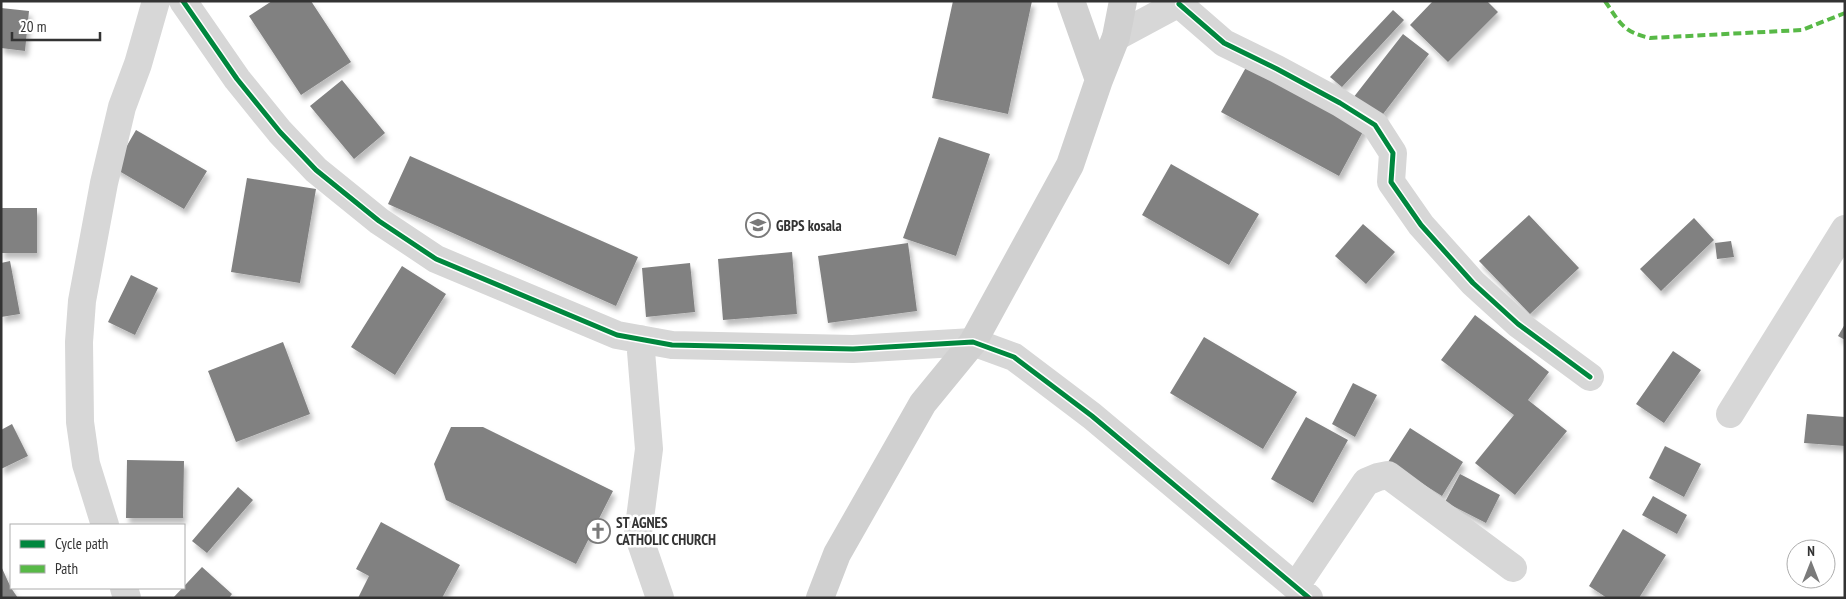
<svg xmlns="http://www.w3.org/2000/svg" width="1846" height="599" font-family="'PT Sans Narrow',sans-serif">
<defs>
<filter id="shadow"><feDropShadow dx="3" dy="5.5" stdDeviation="2.5" flood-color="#0004"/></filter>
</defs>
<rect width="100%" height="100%" fill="#fff"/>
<!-- building -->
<path fill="#818181" filter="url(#shadow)" d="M272,1h39l40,61 -50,33 -52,-79z
M953,1h79l-24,113 -76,-16z
M1433,1h54l11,11 -50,50 -38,-37z
M1,8l28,3 -4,40 -24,-3z
M1393,10l11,10 -62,67 -12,-10z
M1403,34l26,20 -49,64 -27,-20z
M1249,62l117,64 -27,50 -118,-64z
M342,80l43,53 -31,26 -44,-53z
M136,130l71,41 -23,38 -70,-41z
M939,137l51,17 -34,102 -53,-18z
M410,156l228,101 -22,49 -228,-102z
M1171,164l88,50 -30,51 -87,-50z
M247,178l69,11 -16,94 -69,-11z
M1,208h36v45h-36z
M1529,215l50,53 -49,46 -51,-53z
M1694,218l20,22 -53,51 -21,-22z
M1363,224l32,28 -29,32 -31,-28z
M1731,241l3,16 -17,2 -2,-16z
M908,243l9,68 -89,12 -10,-67z
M792,252l5,62 -74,6 -5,-61z
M10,261l10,53 -19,3v-54z
M690,263l5,49 -49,5 -4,-49z
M402,266l44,28 -51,81 -44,-28z
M131,275l27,13 -23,47 -27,-13z
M1475,315l74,57 -21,28 39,31 -52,64 -40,-32 39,-48 -73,-55z
M1845,324v16l-7,-4z
M1204,337l93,55 -34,57 -93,-56z
M283,342l27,72 -74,28 -28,-71z
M1673,351l28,19 -37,53 -28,-19z
M1353,383l24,12 -22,42 -23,-13z
M1807,414l38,3v29l-41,-3z
M1306,417l42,23 -35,63 -42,-24z
M12,424l16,32 -27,13v-39z
M451,427h32l130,64 -37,73 -130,-64 -12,-36z
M1410,428l53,34 -21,34 -54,-34z
M1665,446l36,18 -17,33 -35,-19z
M127,460l57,1 -1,57h-57z
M1460,474l40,21 -14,28 -41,-21z
M238,487l15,13 -46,53 -15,-12z
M1653,496l34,19 -10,19 -35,-19z
M381,522l79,43 -18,33h-84l11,-22 -13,-7z
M1623,529l43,26 -27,43h-32l-18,-12z
M1,566l10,22 7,10h-17z
M202,567l30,27 -3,4h-56z"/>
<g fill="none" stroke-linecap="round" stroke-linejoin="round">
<!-- minor -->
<path stroke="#d7d7d7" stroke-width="28" d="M183,1l54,78 43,53 36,38 63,51 57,38 181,76 55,10 181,4 120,-7 41,15 78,59 217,182
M1179,4l45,39 53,26 63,34 35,22 18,28 -2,29 30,43 52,58 45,41 72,53
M1116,37l67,-36
M640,339l9,110 -11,85 22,64
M1730,414l115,-185
M105,525l-19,-61 -6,-42 -1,-80 3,-41 22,-118 18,-76 16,-43 18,-63
M1296,586l70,-104 12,-5 10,-2 125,93
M124,588l3,10"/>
<!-- secondary -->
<path stroke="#d0d0d0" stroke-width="28" d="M1071,1l28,79
M820,598l17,-44 86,-151 50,-61 97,-177 29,-85 17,-43 7,-36"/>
<!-- quiet -->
<path stroke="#58b947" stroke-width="4" stroke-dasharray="8 4" stroke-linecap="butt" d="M1605,1c15,22 18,31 45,37l152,-8 43,-17"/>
<defs>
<path id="cycleway" d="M183,1l54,78 43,53 36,38 63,51 57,38 181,76 55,10 181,4 120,-7 41,15 78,59 217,182
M1179,4l45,39 53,26 63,34 35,22 18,28 -2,29 30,43 52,58 45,41 72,53"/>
</defs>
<!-- cycleway casing -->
<use href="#cycleway" stroke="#fff" stroke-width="8"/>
<!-- cycleway -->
<use href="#cycleway" stroke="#00873e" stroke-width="5"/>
</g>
<!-- icons -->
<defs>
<symbol id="school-ring" viewBox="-11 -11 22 22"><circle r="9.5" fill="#fff" stroke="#7a7a7a" stroke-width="1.5"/><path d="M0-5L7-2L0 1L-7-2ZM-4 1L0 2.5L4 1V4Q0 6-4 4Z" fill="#7a7a7a"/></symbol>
<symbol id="church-ring" viewBox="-11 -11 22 22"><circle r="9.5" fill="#fff" stroke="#7a7a7a" stroke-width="1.5"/><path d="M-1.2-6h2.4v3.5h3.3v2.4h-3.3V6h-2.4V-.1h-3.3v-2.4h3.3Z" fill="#7a7a7a"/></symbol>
</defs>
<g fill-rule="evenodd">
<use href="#school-ring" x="744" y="211" width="28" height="28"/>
<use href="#church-ring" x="584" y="517" width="28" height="28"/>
</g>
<g text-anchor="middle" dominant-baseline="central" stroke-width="5" stroke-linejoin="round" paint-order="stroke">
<!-- poi labels -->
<g font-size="15" font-weight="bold" fill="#333" stroke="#fff" text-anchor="start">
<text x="776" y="225">GBPS kosala</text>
<text x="616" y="522">ST AGNES<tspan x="616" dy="17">CATHOLIC CHURCH</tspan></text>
</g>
</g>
<!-- border -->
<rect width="1846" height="599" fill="none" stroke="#333333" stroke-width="5"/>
<!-- legend -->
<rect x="10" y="524" width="175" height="65" fill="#ffffff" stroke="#adadad"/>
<rect x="20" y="540" width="25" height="8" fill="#00873e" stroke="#adadad"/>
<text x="55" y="549" font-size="15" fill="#333333">Cycle path</text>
<rect x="20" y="565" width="25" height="8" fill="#58b947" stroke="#adadad"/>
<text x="55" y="574" font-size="15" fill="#333333">Path</text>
<!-- north arrow -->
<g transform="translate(1811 564)"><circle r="24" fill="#ffffff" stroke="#adadad"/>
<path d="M0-4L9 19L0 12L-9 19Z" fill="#7a7a7a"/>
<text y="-8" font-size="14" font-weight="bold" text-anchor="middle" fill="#333333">N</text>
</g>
<!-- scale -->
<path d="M12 32v8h88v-8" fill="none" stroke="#333333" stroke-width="2.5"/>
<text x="20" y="32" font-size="15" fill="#333333" stroke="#ffffff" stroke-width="4" paint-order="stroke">20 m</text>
</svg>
